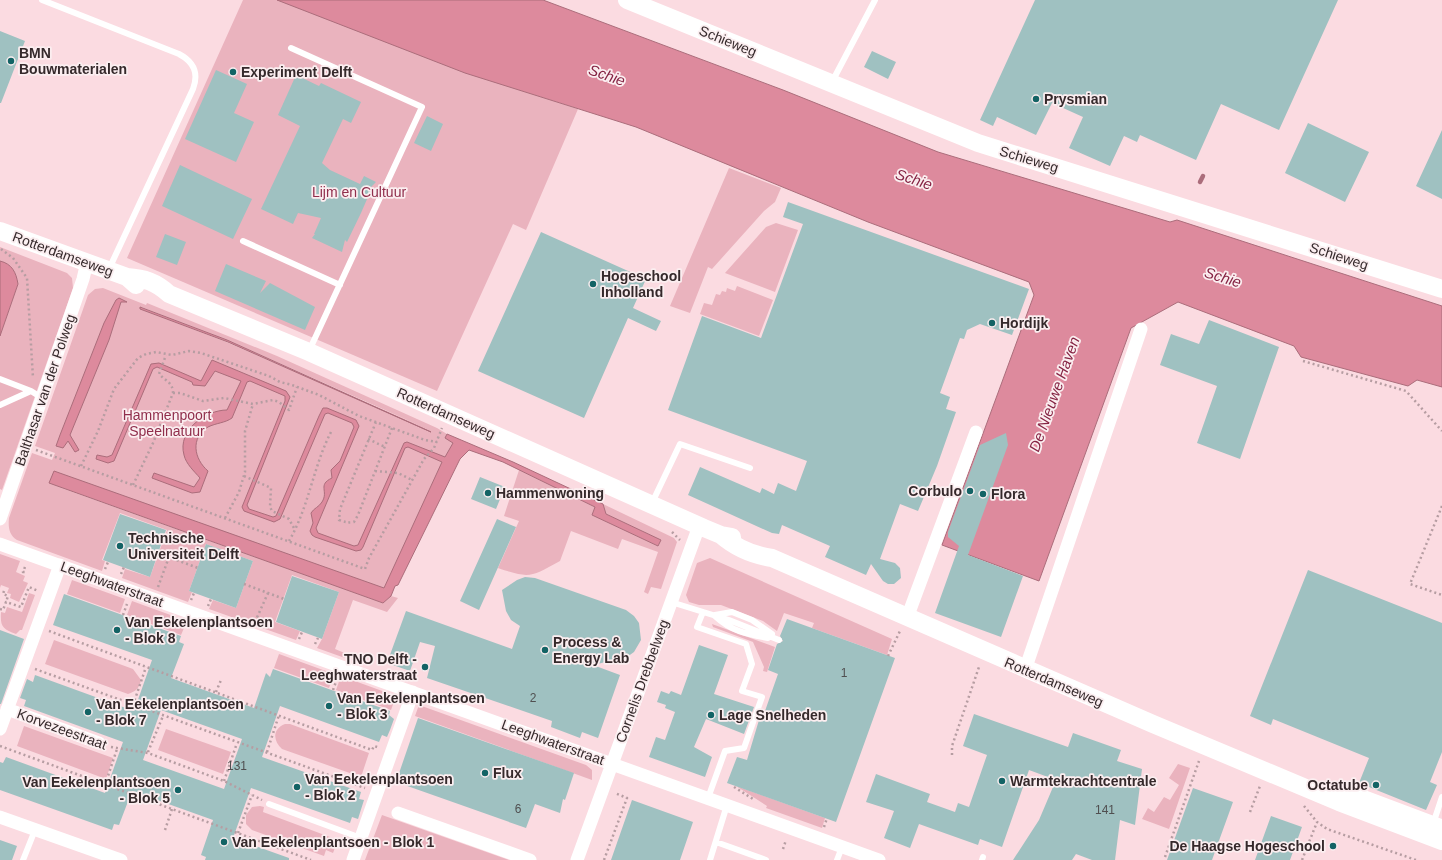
<svg xmlns="http://www.w3.org/2000/svg" width="1442" height="860" font-family="Arial,sans-serif">
<rect width="100%" height="100%" fill="#fbdbe1"/>
<!-- green -->
<path fill="#eab3be" fill-rule="evenodd" d="M243,0h39l257,96 39,13 -52,121 -13,-6 -76,167 -310,-133z
M729,168l52,20 -6,14 -11,9 -52,58 -4,-2 -18,46 -20,-7z
M776,223l22,7 -23,62 -50,-19 41,-46z
M0,247l67,26 5,5 1,10 -71,202 -2,-1v-153l18,-52 -16,-23h-2z
M737,286l36,14 -14,36 -59,-22 4,-11 8,2 4,-11 4,1 2,-4 4,1 1,-4 8,3z
M103,288l43,17 1,-2 130,53 160,72 10,6 -1,1 15,8 -77,153 -328,-110 327,117 8,-7 7,2 -11,14 -34,-12 -18,49 12,5 -2,4 -28,-10 5,-9 17,-47 -47,-17 -17,47 25,9 -4,9 -87,-31 4,-9 23,8 17,-47 -47,-17 -17,47 3,1 -4,10 -66,-24 3,-9 25,8 17,-47 -47,-17 -18,47 3,1 -3,10 -85,-31c-8,-5 -9,-13 -8,-22l23,-65 20,7 3,-7 -20,-7 53,-151 7,-6zM141,307l86,33 194,86 -197,-85 -84,-32z
M519,470l76,37 -3,8 66,31 3,-6 -55,-26 -3,-10 71,34 3,4 -16,47 -10,-2 -3,7 -4,-2 14,-40 -36,-13 -4,10 -47,-18 -11,30c-29,16 -30,18 -62,7l21,-47 -15,-5z
M0,554l20,7 -4,11 9,4 -2,5 5,2 -9,19 -9,-4 1,-4 -4,-1 2,-5 -8,-3 -1,3z
M710,558l182,81 -5,16 -75,-27 2,-5 -30,-10 -7,18 -14,-10 -42,-16h-22l-10,-3 -3,-7 11,-32z
M72,580l53,19 -5,14 -53,-19z
M29,593l6,2 -13,35h-2l-4,4c-13,-5 -16,-7 -15,-22l4,1 2,-6 15,5z
M132,601l55,20 -6,14 -54,-20z
M712,624l63,23 -8,25 -4,-1 1,-4 -11,-25 -40,-15z
M54,640l79,29 8,11c-2,9 -5,11 -13,14l-83,-30z
M279,654l55,20 -5,14 -55,-20z
M341,676l55,20 -5,14 -55,-20z
M419,705l167,60 6,5v10l-177,-64z
M285,724h5l79,29 -8,24 -79,-28c-9,-8 -10,-20 3,-25z
M24,726l89,32 -7,21 -89,-33z
M166,729l65,23 -8,22 -65,-24z
M1178,764l12,4 -21,61 -27,-10 6,-11 6,4 10,-15 6,3 9,-15 -10,-7z
M736,786l89,32 -3,10 -56,-20 1,-2z
M260,806l4,1 -1,5 75,28 -5,13 -7,-3 -2,6 -72,-26 -6,-6v-9l6,-8z
M382,815l127,45h-144z"/>
<!-- water -->
<path fill="#dd8a9d" stroke="#ab6d7b" d="M277,0h266l240,90 155,62 232,70 7,-2 265,86v81l-25,-7 -9,6 -107,-29 -7,-11 -116,-44 -47,26 -92,253 -97,-36 92,-250 -5,-13 -161,-60 -232,-95 -171,-54z
M0,261c12,3 16,11 18,23l-18,52z
M119,298l8,4h-6l-12,38 -39,95 9,15 -4,2 -7,-11 -5,7 -7,-2 4,-11 44,-112 12,-23z
M140,307l87,33 204,92 -203,-90 -88,-33z
M212,360l74,31 4,6 -43,108 2,4 24,8 3,-1 43,-100 4,-8h4l29,12 3,6 -43,102 2,5 36,13 4,-1 46,-102 3,-1 38,15 8,-14 -8,-5 2,-4 66,28 90,42 3,10 55,26 -3,6 -66,-31 3,-8 -92,-45 -34,-12 -9,9 -62,126 -3,1 -4,10 -8,7 -334,-120 5,-12 330,117 58,-126 -34,-15 -3,1 -42,99 -2,3 -5,1 -41,-14 -3,-2 -2,-4 3,-8 -2,-10c3,-5 8,-6 11,-11 7,-11 -5,-17 10,-24l-1,-8 9,-9 14,-34 -2,-4 -24,-10 -3,1 -45,105 -6,3 -30,-11 -2,-4 43,-106v-5l-35,-15 -3,1 -15,36c-7,5 -16,5 -24,9 -18,11 -14,32 0,44l-8,21 -8,1 -40,-15 2,-5 40,14 6,-9c-6,-7 -14,-14 -16,-23 -7,-25 22,-45 43,-45l14,-29 -26,-10 -10,15 -12,-1 -1,-3 -35,-15 -4,2 -39,92 -6,2 -12,-4 1,-4 10,2 5,-2 39,-91 8,-1 42,18z"/>
<g fill="none" stroke-linecap="round" stroke-linejoin="round">
<!-- stream -->
<path stroke="#ab6d7b" stroke-width="4.5" d="M1200,182l3,-6"/>
</g>
<!-- building -->
<path fill="#9fc1c1" fill-rule="evenodd" d="M1035,0h303l-59,130 -58,-26 -25,56 -56,-25 -3,7 -13,-6 -14,30 -41,-18 14,-31 -31,-14 -16,32 -39,-18 -4,9 -13,-6z
M0,31l25,10 -24,62h-1z
M872,51l24,11 -8,17 -24,-12z
M216,70l31,14 -13,29 20,9 -18,40 -51,-23z
M296,75l23,11 2,-3 40,19 -10,21 -8,-4 -21,44 8,7 30,14 4,-8 12,6 -7,7 2,1 -10,23 -14,29 -2,-2 -3,12 -30,-14 3,-4h-1l7,-16 -23,-5 -5,11 -32,-15 39,-83 -22,-11z
M427,116l16,8 -12,27 -17,-8z
M1308,123l61,29 -24,50 -60,-29z
M1442,130v69l-26,-13z
M180,165l72,34 -19,40 -71,-33z
M788,202l241,87 -17,46 -32,-11 -13,6 -3,9 -4,-1 -20,55 10,4 -4,12 10,3 -19,54 -19,45 -18,-7 -20,55 15,4 5,5 1,10 -7,6h-6l-5,-3 -12,-17 -5,11 -41,-18 5,-11 -48,-21 -3,9 -7,-1 -84,-38 12,-28 60,26 2,-5 12,6 4,-11 18,8 11,-30 -139,-51 34,-94 59,22 42,-114 -20,-7z
M541,232l105,47 -13,29 28,13 -5,10 -28,-13 -44,100 -106,-47z
M165,234l21,8 -9,23 -21,-8z
M226,264l40,17 -6,12 10,-10 45,24 -10,23 -90,-39z
M1209,320l70,27 -39,112 -43,-16 20,-57 -57,-21 11,-31 28,10z
M1006,433l2,12 -40,110 55,21 -22,61 -66,-24 24,-67 -11,-9v-5l32,-87z
M480,477l25,10 -9,22 -25,-10z
M120,514l46,16 -16,47 -47,-17z
M497,519l19,8 -37,83 -19,-9z
M206,544l47,17 -17,47 -47,-17z
M1308,570l134,53v129l-12,30 7,3 -11,25 -67,-27 10,-25 -96,-39 -2,6 -21,-9z
M292,576l47,16 -17,47 -46,-17z
M525,577l10,1 91,32 8,6 5,7 2,17 -7,12 -7,5 -34,8 27,10 -22,63 -16,-6 -2,6 -29,-11 1,-6 -125,-43 8,-32 -15,-4 -10,29 -23,-8 19,-52 106,38 8,-23 -9,-6 -5,-9 -4,-21 15,-10z
M64,594l117,42 -2,6 5,2 -13,34 83,30 12,-35 4,4 3,-8 117,42 -1,4 5,4 -4,11 -3,7 -5,-2 -3,7 -99,-36 -18,51 99,35 -2,7 5,1 -6,19 -6,-2 -2,6 -99,-35 -18,50 56,20v2h-84l1,-3 -5,-2 12,-35 -81,-29 -13,34 -5,-1 -2,6 -112,-40v-28l3,1 3,-6 99,36 18,-51 -99,-36 2,-6 -6,-2 7,-19 6,3 2,-7 99,36 18,-51 -99,-35zM161,710l81,29 -18,50 -81,-29z
M787,619l108,39 -59,164 -109,-39 10,-26 10,3 15,-50 3,1 13,-37 -10,-4 9,-26 6,-3 -3,-5z
M0,630l24,9 -23,65h-1z
M699,645l29,10 -14,39 40,13 -10,27 -38,-15 -12,28 18,10 -7,20 -56,-20 7,-20 9,3 10,-28 -10,-4 1,-3 -9,-3 4,-11 8,3 2,-3 10,4z
M974,714l94,33 5,-14 48,17 -4,11 25,8 -7,56 -15,-5 -5,40h-23l-16,-6 -4,6h-59l26,-40 17,-40 -27,-10 -27,77 -22,-8 -2,6 -59,-21 -9,24 -26,-10 10,-27 -28,-9 10,-28 54,20 -3,8 28,10 3,-9 11,4 18,-52 -24,-9z
M418,718l156,55 -9,27 -2,-1 -3,14 -25,-9 -9,24 -130,-46z
M1193,788l40,14 -21,58h-45z
M632,800l61,22 -13,38h-69z
M1271,816l31,11 -12,33h-35z
M0,840l17,6 -5,14h-12z"/>
<g fill="none" stroke-linecap="round" stroke-linejoin="round">
<!-- path -->
<path stroke="#b69da2" stroke-width="2.5" stroke-dasharray="2 3" stroke-linecap="butt" d="M1,249l12,9 14,20 6,100
M1303,361l103,30 36,40
M173,393h7l23,8 21,-3 29,6 20,-4 6,2 10,8 8,-23
M376,422l-36,87 -1,11c6,2 9,3 15,2l4,-7 34,-87
M368,439l17,8
M36,450l329,119 4,-11 55,-99 10,-11 8,-20
M81,466l17,-35 16,-42 24,-31 8,-4 10,-2 16,3 17,-4 12,2 68,23 11,6 12,3 27,10 40,21 66,24 12,2
M375,471l23,2 14,7
M244,476l27,12 -1,19 2,4 17,8 6,11
M133,485l20,-42 20,-50c0,-10 -7,-12 -14,-19l7,-19
M1442,506l-32,78 32,11
M225,518l14,-26 6,-20v-41l8,-27
M672,532l8,8
M289,541c20,-34 24,-74 42,-109
M158,553l40,15
M25,567l-2,5h2
M105,569l3,-7
M121,574l3,-7
M244,584l40,15
M158,587l11,-30
M4,591l-1,3 5,2 -2,6
M191,600l3,-7
M208,606l3,-7
M0,609l3,1 3,-8 15,5 8,-20 9,4
M123,615l4,-11
M255,622l13,-29
M49,631l323,119 2,-4 6,2
M299,639l3,-7
M315,644l3,-6
M888,656l12,-25
M35,669l330,119
M333,690l4,-11
M216,692l5,-12
M133,705l13,-38
M0,746l311,114
M111,747l37,6 76,28 38,19
M148,752l15,-36
M267,752l12,-37
M952,755v-9l27,-79
M224,781l13,-38
M105,785l12,-36
M734,787l19,12
M1304,806l13,16 10,7 89,31
M1250,812l10,-26
M824,827l3,-9
M165,830l7,-21
M238,833l14,-38
M783,849l3,-9
M1165,857l34,-96
M604,860l23,-62 -12,-5
M1302,860l15,-38"/>
<!-- lane -->
<path stroke="#fff" stroke-width="6" d="M42,0l137,54c15,8 20,19 14,35l-84,180
M291,48l131,59 -113,244
M832,82l43,-82
M243,241l97,44
M0,379l31,12 11,7
M0,405l31,-14
M652,503l28,-59 70,24
M671,602l58,18 50,20
M703,612l-6,15 49,17 6,20 -10,27 20,6 -18,51 -19,3 -17,47
M715,615l17,-3 20,8 20,14
M715,616c16,15 31,18 53,22
M269,804l92,34
M1433,824l9,-27
M716,842l50,18
M23,860l12,-30
M710,860l17,-55
M837,860l5,-13
M982,860l1,-3"/>
<!-- street -->
<path stroke="#fff" stroke-width="13" d="M0,519l83,-240 4,-17
M0,544l879,316
M907,618l69,-186
M1025,670l116,-341
M7,709l92,34
M0,729l60,-164
M1339,802l5,-13 98,37
M398,813l132,47
M0,817l121,43
M353,860l60,-168
M577,860l122,-334"/>
<!-- secondary -->
<path stroke="#fff" stroke-width="18" d="M627,0l351,143 464,146
M0,231l127,46 9,8
M127,277c17,1 29,5 42,17l140,58 395,176 17,7 11,2
M721,535c15,13 31,20 51,23l381,166 186,78 103,39"/>
</g>
<!-- markers -->
<g fill="#136365" stroke="#fbeef0" stroke-width="1.5">
<circle cx="11" cy="61" r="4"/>
<circle cx="233" cy="72" r="4"/>
<circle cx="1036" cy="99" r="4"/>
<circle cx="593" cy="284" r="4"/>
<circle cx="992" cy="323" r="4"/>
<circle cx="970" cy="491" r="4"/>
<circle cx="488" cy="493" r="4"/>
<circle cx="983" cy="494" r="4"/>
<circle cx="120" cy="546" r="4"/>
<circle cx="117" cy="630" r="4"/>
<circle cx="545" cy="650" r="4"/>
<circle cx="425" cy="667" r="4"/>
<circle cx="329" cy="706" r="4"/>
<circle cx="88" cy="712" r="4"/>
<circle cx="711" cy="715" r="4"/>
<circle cx="485" cy="773" r="4"/>
<circle cx="1002" cy="781" r="4"/>
<circle cx="1376" cy="785" r="4"/>
<circle cx="297" cy="787" r="4"/>
<circle cx="178" cy="790" r="4"/>
<circle cx="224" cy="842" r="4"/>
<circle cx="1333" cy="846" r="4"/>
</g>
<g text-anchor="middle" dominant-baseline="central" stroke-width="3.5" stroke-linejoin="round" paint-order="stroke">
<!-- number labels -->
<g font-size="12" fill="#504f50">
<text x="844" y="673">1</text>
<text x="533" y="698">2</text>
<text x="237" y="766">131</text>
<text x="518" y="809">6</text>
<text x="1105" y="810">141</text>
</g>
<!-- street labels -->
<g font-size="14" fill="#35292b" stroke="#fbeef0">
<text transform="translate(728 41) rotate(22)">Schieweg</text>
<text transform="translate(1029 159) rotate(17)">Schieweg</text>
<text transform="translate(63 254) rotate(20)">Rotterdamseweg</text>
<text transform="translate(1339 256) rotate(18)">Schieweg</text>
<text transform="translate(45 390) rotate(-71)">Balthasar van der Polweg</text>
<text transform="translate(446 413) rotate(24)">Rotterdamseweg</text>
<text transform="translate(112 584) rotate(20)">Leeghwaterstraat</text>
<text transform="translate(642 681) rotate(-70)">Cornelis Drebbelweg</text>
<text transform="translate(1054 682) rotate(23)">Rotterdamseweg</text>
<text transform="translate(62 729) rotate(20)">Korvezeestraat</text>
<text transform="translate(553 742) rotate(20)">Leeghwaterstraat</text>
</g>
<!-- poi labels -->
<g font-size="14" font-weight="bold" fill="#35292b" stroke="#fbeef0" text-anchor="start">
<text x="19" y="53">BMN<tspan x="19" dy="16">Bouwmaterialen</tspan></text>
<text x="241" y="72">Experiment Delft</text>
<text x="1044" y="99">Prysmian</text>
<text x="601" y="276">Hogeschool<tspan x="601" dy="16">Inholland</tspan></text>
<text x="1000" y="323">Hordijk</text>
<text x="962" y="491" text-anchor="end">Corbulo</text>
<text x="496" y="493">Hammenwoning</text>
<text x="991" y="494">Flora</text>
<text x="128" y="538">Technische<tspan x="128" dy="16">Universiteit Delft</tspan></text>
<text x="125" y="622">Van Eekelenplantsoen<tspan x="125" dy="16">- Blok 8</tspan></text>
<text x="553" y="642">Process &amp;<tspan x="553" dy="16">Energy Lab</tspan></text>
<text x="417" y="659" text-anchor="end">TNO Delft -<tspan x="417" dy="16">Leeghwaterstraat</tspan></text>
<text x="337" y="698">Van Eekelenplantsoen<tspan x="337" dy="16">- Blok 3</tspan></text>
<text x="96" y="704">Van Eekelenplantsoen<tspan x="96" dy="16">- Blok 7</tspan></text>
<text x="719" y="715">Lage Snelheden</text>
<text x="493" y="773">Flux</text>
<text x="305" y="779">Van Eekelenplantsoen<tspan x="305" dy="16">- Blok 2</tspan></text>
<text x="1010" y="781">Warmtekrachtcentrale</text>
<text x="170" y="782" text-anchor="end">Van Eekelenplantsoen<tspan x="170" dy="16">- Blok 5</tspan></text>
<text x="1368" y="785" text-anchor="end">Octatube</text>
<text x="232" y="842">Van Eekelenplantsoen - Blok 1</text>
<text x="1325" y="846" text-anchor="end">De Haagse Hogeschool</text>
</g>
<!-- park labels -->
<g font-size="14" fill="#902e4c" stroke="#fbeef0">
<text x="359" y="192">Lijm en Cultuur</text>
<text x="167" y="415">Hammenpoort<tspan x="167" dy="16">Speelnatuur</tspan></text>
</g>
<!-- water labels -->
<g font-size="15" font-style="italic" fill="#862444" stroke="#fbeef0">
<text transform="translate(607 75) rotate(19)">Schie</text>
<text transform="translate(914 179) rotate(18)">Schie</text>
<text transform="translate(1223 277) rotate(17)">Schie</text>
<text transform="translate(1054 394) rotate(-70)">De Nieuwe Haven</text>
</g>
</g>
</svg>
